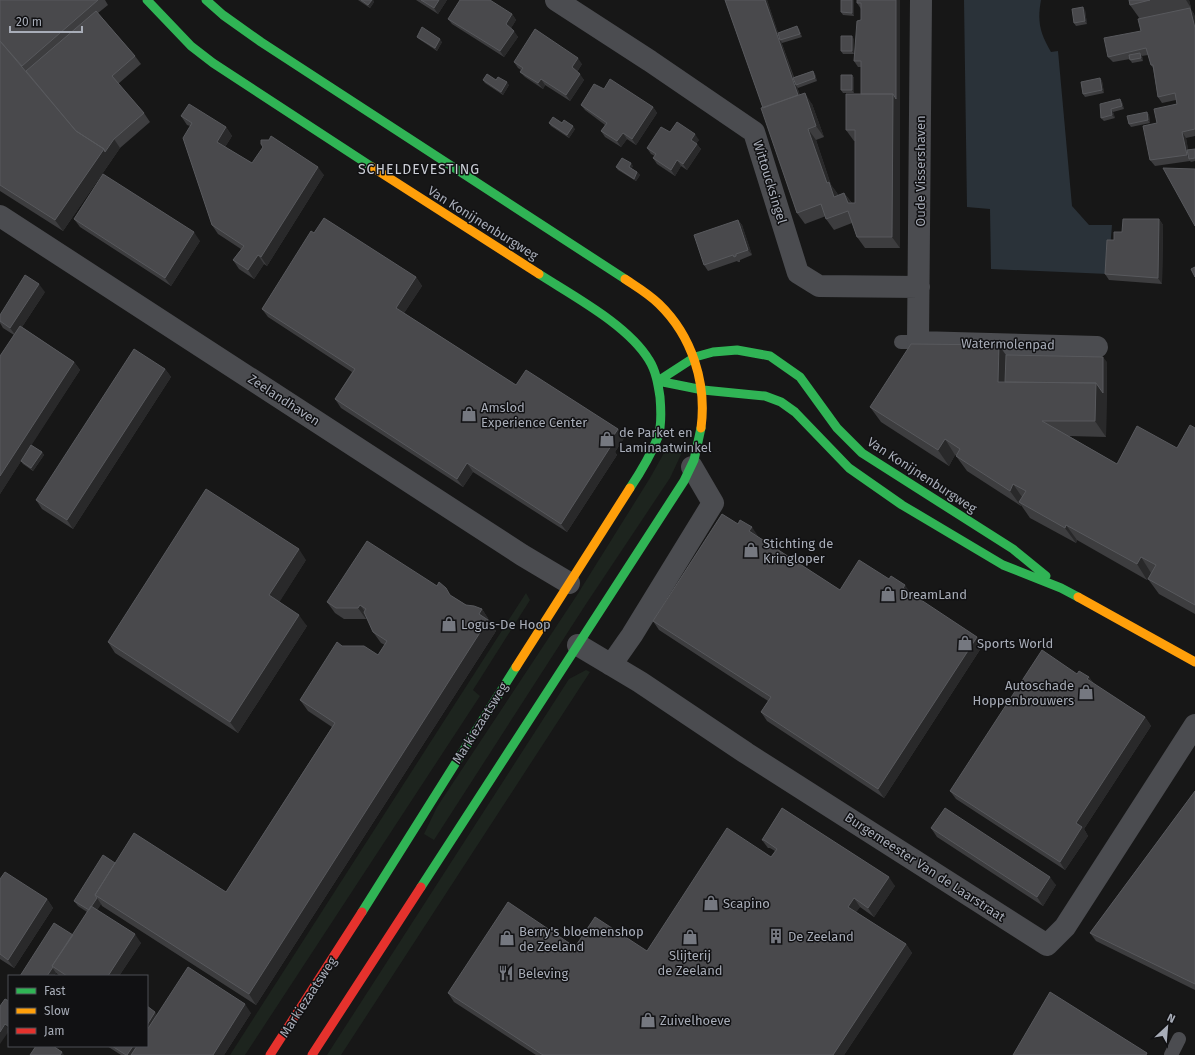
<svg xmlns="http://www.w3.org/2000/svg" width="1195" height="1055" font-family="'Fira Sans',sans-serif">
<rect width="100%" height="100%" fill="#171717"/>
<!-- green -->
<path fill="#1d241e" d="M669,444l16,2 -15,32 -84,126 -152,236 -10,-6 13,-27 140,-212 73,-117z
M526,593l4,7 -57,90 7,6 -235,359h-15z
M586,670l4,2 -249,383h-14l242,-376z"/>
<!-- water -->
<path fill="#2a3239" d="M964,0h77c-4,22 -1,33 10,52l7,-1 14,155 17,19h23l-4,49 -117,-5 -1,-60 -23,-2z"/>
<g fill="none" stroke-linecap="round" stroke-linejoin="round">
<!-- lane -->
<path stroke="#4b4c50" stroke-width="14" d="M901,342h17
M1171,1055l8,-16"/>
<!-- street -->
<path stroke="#4b4c50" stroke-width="22" d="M556,0l94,61 104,71 44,141 21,13 100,1
M921,0l-3,342 179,5
M0,216l522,339 47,28
M578,645l62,37 106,71 301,192 18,-18 130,-202
M611,665l21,-30 81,-132 -21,-36"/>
<!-- fast -->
<path stroke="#30b455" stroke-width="9" d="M147,0l44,46 22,17 159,104
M206,0l17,15 38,27 364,237
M539,274c34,22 89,51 110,86 7,11 9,24 11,37 1,12 2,28 -2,40 -6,15 -18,36 -28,51
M658,381l45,9 62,6 16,6 14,10 54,56 53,37 101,60 58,23 17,9
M658,381l37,-24 18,-5 24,-2 33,6 30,21 37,51 25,25 151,96 33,27
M421,887l263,-406 10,-21 7,-32
M362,912l154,-245"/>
<!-- slow -->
<path stroke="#ff9f0a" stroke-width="9" d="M372,167l167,107
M625,279c12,8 24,15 34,25 33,32 48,79 42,124
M1078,597l117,65
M516,667l114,-179"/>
<!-- jam -->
<path stroke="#e5322d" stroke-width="9" d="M270,1055l92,-143
M312,1055l109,-168"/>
</g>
<!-- wall -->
<path fill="#3d3d3f" d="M0,0h105l3,5 -10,8 37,43 6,8 -23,20 26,29 6,9 -30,26 -57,83 -63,-40z
M358,0h15l1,2 -4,6z
M416,0h31l-9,14z
M725,0h42l11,33 21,-4 3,8 -20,6 -1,-2 13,36 19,-6 2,3 2,7 -19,7 -1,-1 3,8 12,9 12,33 -8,3 15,45 6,8 1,2 6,-2 8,10h3v-62h-1l-8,-11 15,-36v-27h-3l-4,-6 7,-41v-11l-4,-6v-3h43v248h-35l-8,-11 -5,-14 -18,7 -8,-11v-3l-21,8 -8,-11 -34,-105z
M841,0h13v16l-11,-1 -2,-3z
M1129,0h60l2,8h-1l4,6 1,4v118l-9,2 2,12 7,-1v12l-4,1 -1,-1 -35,5 -5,-6 7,-37 20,-19 -1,-4 -14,3 -4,-6 -5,-29 -2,-3 -3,-10 -6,1 1,5 -11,2 -2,-4 -17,3 -5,-5 33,-26 -1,-12 -10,-14z
M1085,10l2,14 -11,2 -2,-3z
M512,14l4,6 -5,8 7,9 -14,20 -52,-33 -4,-5z
M417,37l25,5 -5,9 -18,-12z
M854,39v15h-11l-2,-3z
M514,62l68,2 -5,8 7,8 -14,21 -25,-16 -2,4 -18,-12 -5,-5 1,-2 -3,-2z
M852,75l2,3v15h-11l-2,-3z
M1100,78l2,3 2,12 -19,4 -2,-3z
M483,80h13l13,5 -6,10 -18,-12z
M604,89l49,18 4,6 -21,32 -9,-6 -6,8 -16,-10 -4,-6 4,-6 -20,-15 -4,-5z
M1120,99l2,3 2,7 -11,3 2,6 -11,3 -3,-3z
M1147,112l2,3 1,8 -19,4 -2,-3z
M181,116l45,11 6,9 -7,11 27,16 72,12 -57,91 -3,-2 -10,15 -15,-10 -6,-9 8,-11 -23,-15 -6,-9 -22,-99 -3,-1z
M549,123l26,6 -6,9 -18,-12z
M670,132l29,8 -3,3 5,6 -14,21 -6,-4 -6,10 -18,-12 -4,-6 2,-2 -4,-2 -4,-6z
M633,166l-2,2 6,4 3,3 -4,6 -18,-11 -2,-3z
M74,219l126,22 -29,45 -91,-59z
M1159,219l4,6 -1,59 -53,-4 -4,-6 9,-34 8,-8z
M738,220l4,5 10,30 -12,5v2h-2l-1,-1 -29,10 -4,-6z
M314,233l102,44 6,9 -18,27 112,72 102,44 6,9 -9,14 2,3 -50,77 -94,-60 -10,15 -122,-79 -6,-9 17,-27 -84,-55 -6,-8z
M45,292l-23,35 52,35 6,8 -49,75 11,7 2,3 -11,16 -10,-7 -2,-3 -21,33v-138l14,-21 -11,-7 -3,-5v-8z
M1006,355l101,7 -1,75 -37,-1 48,28 60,-16 18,-20v186l-36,-20 -11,-15 4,-6 -5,7 -70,-40 -1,3 -46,-25 -9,-13v1l-54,-35 -11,-15v-1h-1l-6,11 -68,-44 -11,-15z
M165,369l6,8 -98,152 -31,-20 -6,-9z
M757,536l83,54 71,4 72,51 -99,153 -117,-77 -6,-9 7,-11 -109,-71 -6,-9 105,-85z
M306,560l-27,42 28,24 -69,107 -123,-80 -7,-11z
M452,596l14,9 16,4 14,22 -240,374 -154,-99 -1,-2 -4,6 44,33 -22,33h-59l-4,-3 -2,3h-34l53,-41 14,-23 -9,-6 -4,-5 41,-38 111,29 106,-165 -24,-16 -8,-11 42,-54 36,9 7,-10 -4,-2 -8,-11 -6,-14 -1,1h-22l-9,-6 -8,-11z
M1077,674l12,3 5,7 51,33 6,9 -67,103 4,7 -23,34 -109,-71 -6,-8z
M1195,791v199l-99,-49 -6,-8z
M782,808l113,78 -21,31 -14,-10 -4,5 50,32 6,9 -68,102h-308l-82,-53 -6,-9 127,-46 72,4 124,-94 4,-6 -5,-3h-2l-6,-8z
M931,828l125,57 -13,21 -106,-69z
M0,879l47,20 6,9 -39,60 -14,-9z
M251,1013l-27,42h-103l-14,-9h40l10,-31z"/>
<!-- shaded-wall -->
<path fill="#29292a" d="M372,0h1l1,2 -4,6 -2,-3z
M439,0h8l-9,14 -4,-6z
M765,0h2l29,85 1,2 7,20 -4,-6z
M852,0h2v16l-2,-3z
M896,0h4v105l-4,-6z
M1186,0h3l2,8z
M1083,7l2,3 2,14 -2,-3z
M1190,8l4,6 1,4v10z
M512,14l4,6 -6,10 -4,-6z
M797,26l2,3 3,8 -2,-3z
M514,31l4,6 -14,20 -4,-6z
M852,36l2,3v15l-2,-3z
M440,39l2,3 -5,9 -2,-3z
M1140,53l2,3 1,5 -2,-3z
M578,58l4,6 -6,9 -4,-6z
M813,71l2,3 2,7 -2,-3z
M580,74l4,6 -14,21 -4,-6z
M852,75l2,3v15l-2,-3z
M1100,78l2,3 2,12 -2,-3z
M541,79l4,6 -2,4 -5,-6z
M507,82l2,3 -6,10 -2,-3z
M805,93l7,11 12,33 -8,-11z
M893,94l7,11v143l-8,-11z
M1120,99l2,3 2,7 -2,-3z
M653,107l4,6 -21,32 -4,-6z
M1111,109l2,3 2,6 -3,-3z
M1147,112l2,3 1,8 -2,-3z
M573,126l2,3 -6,9 -2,-3z
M226,127l6,9 -9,14 -6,-8z
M808,129l8,11 15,45 6,8 5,15 -8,-11 -7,-14z
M1182,132l4,6 4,21h-1l-2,-4z
M623,133l4,6 -6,8 -4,-6z
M695,134l4,6 -4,6 -4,-6z
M114,139l6,9 -57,83 -8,-11 49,-71z
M697,144l4,5 -14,21 -4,-6z
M677,160l4,6 -6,10 -4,-6z
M631,163l2,3 -2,4 -2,-3z
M318,167l6,8 -57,91 -6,-9z
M637,172l3,3 -4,6 -2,-2z
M844,193l8,11 -4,-1z
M1159,219l4,6 -1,59 -4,-6z
M738,220l4,5 10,30 -4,-5z
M194,232l6,9 -29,45 -6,-8z
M258,255l6,9 -10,15 -6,-9z
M416,277l6,9 -20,30 -6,-8z
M39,284l6,8 -29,44 -6,-8z
M999,345l11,16 -1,30 -11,-9z
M1103,357l4,5 -1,75 -11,-16 1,-38z
M74,362l6,8 -80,124v-18z
M165,369l6,8 -98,152 -6,-9z
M618,429l6,9 -9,14 2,3 -50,77 -6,-8 47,-80z
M945,439l10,16 -6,11 -11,-16z
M42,452l2,3 -11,16 -2,-3z
M467,463l6,9 -10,15 -6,-8z
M1013,484l11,16 -5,2 2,3v1l-11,-15z
M1066,525l11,15 -1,3 -11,-15z
M752,527l6,9 -3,4 -6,-9z
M299,549l7,11 -29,46 -8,-11z
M1141,557l10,16 -4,7 -10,-16z
M905,585l6,9 -8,-6z
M360,605l8,11 -2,3 -8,-11z
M482,609l14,22 -240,374 -7,-11z
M299,615l8,11 -69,107 -8,-11z
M977,637l6,8 -99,153 -6,-9z
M1089,677l6,8 -8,-6z
M1145,717l6,9 -67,103 4,7 -23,34 -5,-8 16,-39z
M889,877l6,9 -21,31 -6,-9z
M1050,877l6,8 -13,21 -6,-9z
M97,898l4,6 -8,12 -4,-6z
M854,898l6,9 -6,8 -6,-8z
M47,899l6,9 -39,60 -6,-8z
M135,934l6,9 -22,33h-11z
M906,944l6,9 -68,102h-11z
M52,967l4,6 -2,3h-7z
M245,1004l6,9 -27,42h-11z
M155,1012l4,6 -12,19v-12z
M5,1024l4,6v1l-9,13v-12z
M133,1046h8l-6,9h-8z
M62,1052l2,3h-4z"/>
<!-- building -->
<path fill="#49494c" stroke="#58595d" d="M0,0h98l-76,66 -22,-25z
M361,0h11l-4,5z
M421,0h18l-5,8z
M460,0h30l22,14 -6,10 8,7 -14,20 -52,-32z
M725,0h40l33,95 -35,13z
M841,0h11v13l-11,-1z
M857,0h39v99l-3,-5h-32v-33h-7l3,-40 4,-1v-17h-4z
M1129,0h21l-20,5z
M1083,7l2,14 -11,2 -2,-14z
M1190,8l5,20v101l-13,3 5,23 -37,5 -7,-34 14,-3 -3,-14 23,-5 -2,-11 -17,4 -5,-32h-2l-5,-17 -38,9 -4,-19 37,-7 -3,-12z
M96,11l39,45 -23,20 32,37 -30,26 -9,13 -1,-3 -28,-18 -50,-60z
M797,26l3,8 -20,6 -2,-7z
M422,27l18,12 -5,9 -18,-11z
M535,29l43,29 -6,9 8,7 -14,21 -25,-16 -3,4 -18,-11 3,-4 -9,-6z
M841,36h11v15h-11z
M0,41l76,90 28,18 -49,71 -55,-35z
M1140,53l1,5 -11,2 -1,-5z
M813,71l2,7 -19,7 -3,-7z
M487,74l9,6 2,-3 9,5 -6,10 -18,-12z
M841,75h11v15h-11z
M1100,78l2,12 -19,4 -2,-12z
M610,79l43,28 -21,32 -9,-6 -6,8 -16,-10 6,-8 -26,-18 13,-21 10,5z
M805,93l11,33 -8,3 19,54 2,-1 5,15 10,-4 4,10h7v-73h-9v-36h47l-1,143h-35l-9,-26 -22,8 -5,-15 -24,9 -36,-105z
M1120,99l2,7 -11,3 1,6 -11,3 -1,-14z
M189,104l37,23 -9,15 35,21 11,-16 -2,-3v-4h8l2,-4 47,31 -57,90 -3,-2 -10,15 -15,-10 11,-14 -32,-21 -29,-87 9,-15 -11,-7z
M1147,112l1,8 -19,4 -2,-8z
M553,117l9,6 2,-3 9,6 -6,9 -18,-12z
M677,122l18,12 -4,6 6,4 -14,20 -6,-4 -6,10 -18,-12 3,-4 -9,-6 14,-21 9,5z
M1195,149v9l-6,1 -2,-9z
M622,158l9,5 -2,4 8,5 -3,7 -18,-12z
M1163,168l32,1v57z
M103,174l91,58 -29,46 -91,-59z
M324,218l92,59 -20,31 120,77 10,-15 92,59 -10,15 3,2 -50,78 -94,-61 -10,16 -122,-80 20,-30 -93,-60 49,-78 3,2z
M1123,219h36l-1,59 -53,-4 2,-34h7v-8h8z
M738,220l10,30 -12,4v2l-2,1 -1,-2 -29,10 -10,-30z
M1195,267v10l-4,-8z
M25,275l14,9 -29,44 -10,-7v-6z
M20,326l54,36 -74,114v-120z
M911,344l88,1 -1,37 98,1 -1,38h-53l75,43 20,-38 40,22 13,-23 5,3v177l-47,-26 8,-14 -15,-8 -4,7 -71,-39 -1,3 -46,-26 7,-11 -13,-7 -3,7 -54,-35 4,-7 -15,-10 -7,11 -68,-43z
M134,349l31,20 -98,151 -31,-20z
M1006,355l97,2v36l-7,-10 -91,-1z
M31,445l11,7 -11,16 -10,-7z
M206,489l93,60 -30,46 30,20 -69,107 -122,-80z
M722,514l16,10 2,-4 12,7 -3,4 91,59 19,-30 30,19 2,-3 14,9 -2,3 74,49 -99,152 -117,-77 10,-15 -118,-76z
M367,541l70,45 2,-4 7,6 4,7 16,10 8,1 8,3 -3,5 9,6 -239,374 -154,-99 39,-62 92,59 109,-169 -35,-23 37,-58 5,4h22l14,9 9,-14 -14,-9 -9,-20 2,-3 -6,-4 -2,3h-22l-9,-6z
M1042,650l35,24 2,-3 10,6 -2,2 58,38 -69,106 6,4 -22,35 -110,-71z
M1195,791v193l-105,-51z
M782,808l107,69 -21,31 -14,-10 -6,9 58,37 -73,111h-290l-95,-62 60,-91 67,45 20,-30 52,34 80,-123 44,29 6,-8 -13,-9h-2z
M945,808l105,69 -13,20 -106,-69z
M103,855l12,8 -20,32 2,3 -8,12 -15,-9z
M5,872l42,27 -39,61 -8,-6v-75z
M91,906l44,28 -27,42h-41l-15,-10z
M54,923l19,12 -21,31 1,1 -6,9h-27z
M188,967l57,37 -32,51h-82l6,-9h10v-16z
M1050,992l97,61 -1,2h-133z
M5,999l4,2v26l-4,-3 -5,8v-26z
M147,1006l8,6 -8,13z
M36,1046h17l9,6 -2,3h-30z
M112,1046h21l-6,9h-1z"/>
<!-- icons -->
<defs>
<symbol id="shop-bare" viewBox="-9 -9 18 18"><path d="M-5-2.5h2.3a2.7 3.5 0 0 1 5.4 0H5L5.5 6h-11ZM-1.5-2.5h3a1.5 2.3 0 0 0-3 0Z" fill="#757880" stroke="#111113" stroke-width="2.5" paint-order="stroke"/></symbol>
<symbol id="building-bare" viewBox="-9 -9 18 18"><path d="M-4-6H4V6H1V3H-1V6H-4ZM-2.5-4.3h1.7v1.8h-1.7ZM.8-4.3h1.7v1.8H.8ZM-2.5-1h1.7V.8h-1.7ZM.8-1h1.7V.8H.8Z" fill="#757880" stroke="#111113" stroke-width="2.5" paint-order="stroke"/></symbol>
<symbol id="restaurant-bare" viewBox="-9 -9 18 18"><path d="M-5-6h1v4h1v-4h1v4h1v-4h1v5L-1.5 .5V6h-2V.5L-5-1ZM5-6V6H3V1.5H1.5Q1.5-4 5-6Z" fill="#757880" stroke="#111113" stroke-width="2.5" paint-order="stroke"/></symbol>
</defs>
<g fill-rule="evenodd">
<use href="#shop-bare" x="458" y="403" width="22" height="22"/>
<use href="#shop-bare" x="596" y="428" width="22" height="22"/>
<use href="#shop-bare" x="740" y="539" width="22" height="22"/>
<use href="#shop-bare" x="877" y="583" width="22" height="22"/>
<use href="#shop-bare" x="438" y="613" width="22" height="22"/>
<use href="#shop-bare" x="954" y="632" width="22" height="22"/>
<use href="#shop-bare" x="1075" y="681" width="22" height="22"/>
<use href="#shop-bare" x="700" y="892" width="22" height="22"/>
<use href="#building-bare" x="765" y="925" width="22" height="22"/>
<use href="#shop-bare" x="679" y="926" width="22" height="22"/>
<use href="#shop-bare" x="496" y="927" width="22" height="22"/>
<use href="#restaurant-bare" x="495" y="962" width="22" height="22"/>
<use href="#shop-bare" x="637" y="1009" width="22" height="22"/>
</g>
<g text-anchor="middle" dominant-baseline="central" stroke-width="3" stroke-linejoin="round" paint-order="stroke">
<!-- street labels -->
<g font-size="13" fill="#a8adb8" stroke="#111113">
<text transform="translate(920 171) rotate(-90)">Oude Vissershaven</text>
<text transform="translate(770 182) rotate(73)">Wittoucksingel</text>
<text transform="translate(483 223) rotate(32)">Van Konijnenburgweg</text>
<text transform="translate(1008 344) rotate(1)">Watermolenpad</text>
<text transform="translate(284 400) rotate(33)">Zeelandhaven</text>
<text transform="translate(922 475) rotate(33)">Van Konijnenburgweg</text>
<text transform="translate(480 723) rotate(-58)">Markiezaatsweg</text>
<text transform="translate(925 867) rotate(33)">Burgemeester Van de Laarstraat</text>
<text transform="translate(308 997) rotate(-57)">Markiezaatsweg</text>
</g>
<!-- poi labels -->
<g font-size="13" fill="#a8adb8" stroke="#111113" text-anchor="start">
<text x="481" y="407">Amslod<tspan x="481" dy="15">Experience Center</tspan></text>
<text x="619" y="432">de Parket en<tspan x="619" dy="15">Laminaatwinkel</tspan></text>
<text x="763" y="543">Stichting de<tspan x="763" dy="15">Kringloper</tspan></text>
<text x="900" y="594">DreamLand</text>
<text x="461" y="624">Logus-De Hoop</text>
<text x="977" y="643">Sports World</text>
<text x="1074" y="685" text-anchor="end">Autoschade<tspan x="1074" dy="15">Hoppenbrouwers</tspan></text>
<text x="723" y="903">Scapino</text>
<text x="519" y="931">Berry's bloemenshop<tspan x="519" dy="15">de Zeeland</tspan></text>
<text x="788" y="936">De Zeeland</text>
<text x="690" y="955" text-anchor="middle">Slijterij<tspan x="690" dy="15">de Zeeland</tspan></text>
<text x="518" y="973">Beleving</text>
<text x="660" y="1020">Zuivelhoeve</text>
</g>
<!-- neighbourhood labels -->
<g font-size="14" letter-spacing="1" fill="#c9ccd4" stroke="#111113">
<text x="419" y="169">SCHELDEVESTING</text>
</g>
</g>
<!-- legend -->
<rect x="8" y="975" width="140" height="72" fill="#111113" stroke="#4d4f55"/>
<rect x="16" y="988" width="20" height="6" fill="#30b455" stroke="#4d4f55"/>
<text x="44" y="995" font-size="12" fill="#a8adb8">Fast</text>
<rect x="16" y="1008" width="20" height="6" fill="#ff9f0a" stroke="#4d4f55"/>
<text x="44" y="1015" font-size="12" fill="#a8adb8">Slow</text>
<rect x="16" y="1028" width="20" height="6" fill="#e5322d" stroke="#4d4f55"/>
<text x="44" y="1035" font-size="12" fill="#a8adb8">Jam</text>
<!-- north arrow -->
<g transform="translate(1167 1027) rotate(26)" stroke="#111113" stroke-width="3" paint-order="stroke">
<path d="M0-3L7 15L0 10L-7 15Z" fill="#a8adb8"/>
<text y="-6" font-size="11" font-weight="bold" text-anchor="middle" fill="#a8adb8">N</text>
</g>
<!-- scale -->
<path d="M10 26v6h72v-6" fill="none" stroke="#a8adb8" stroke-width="2"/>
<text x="16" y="26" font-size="12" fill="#a8adb8" stroke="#111113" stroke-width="3" paint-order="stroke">20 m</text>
</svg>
